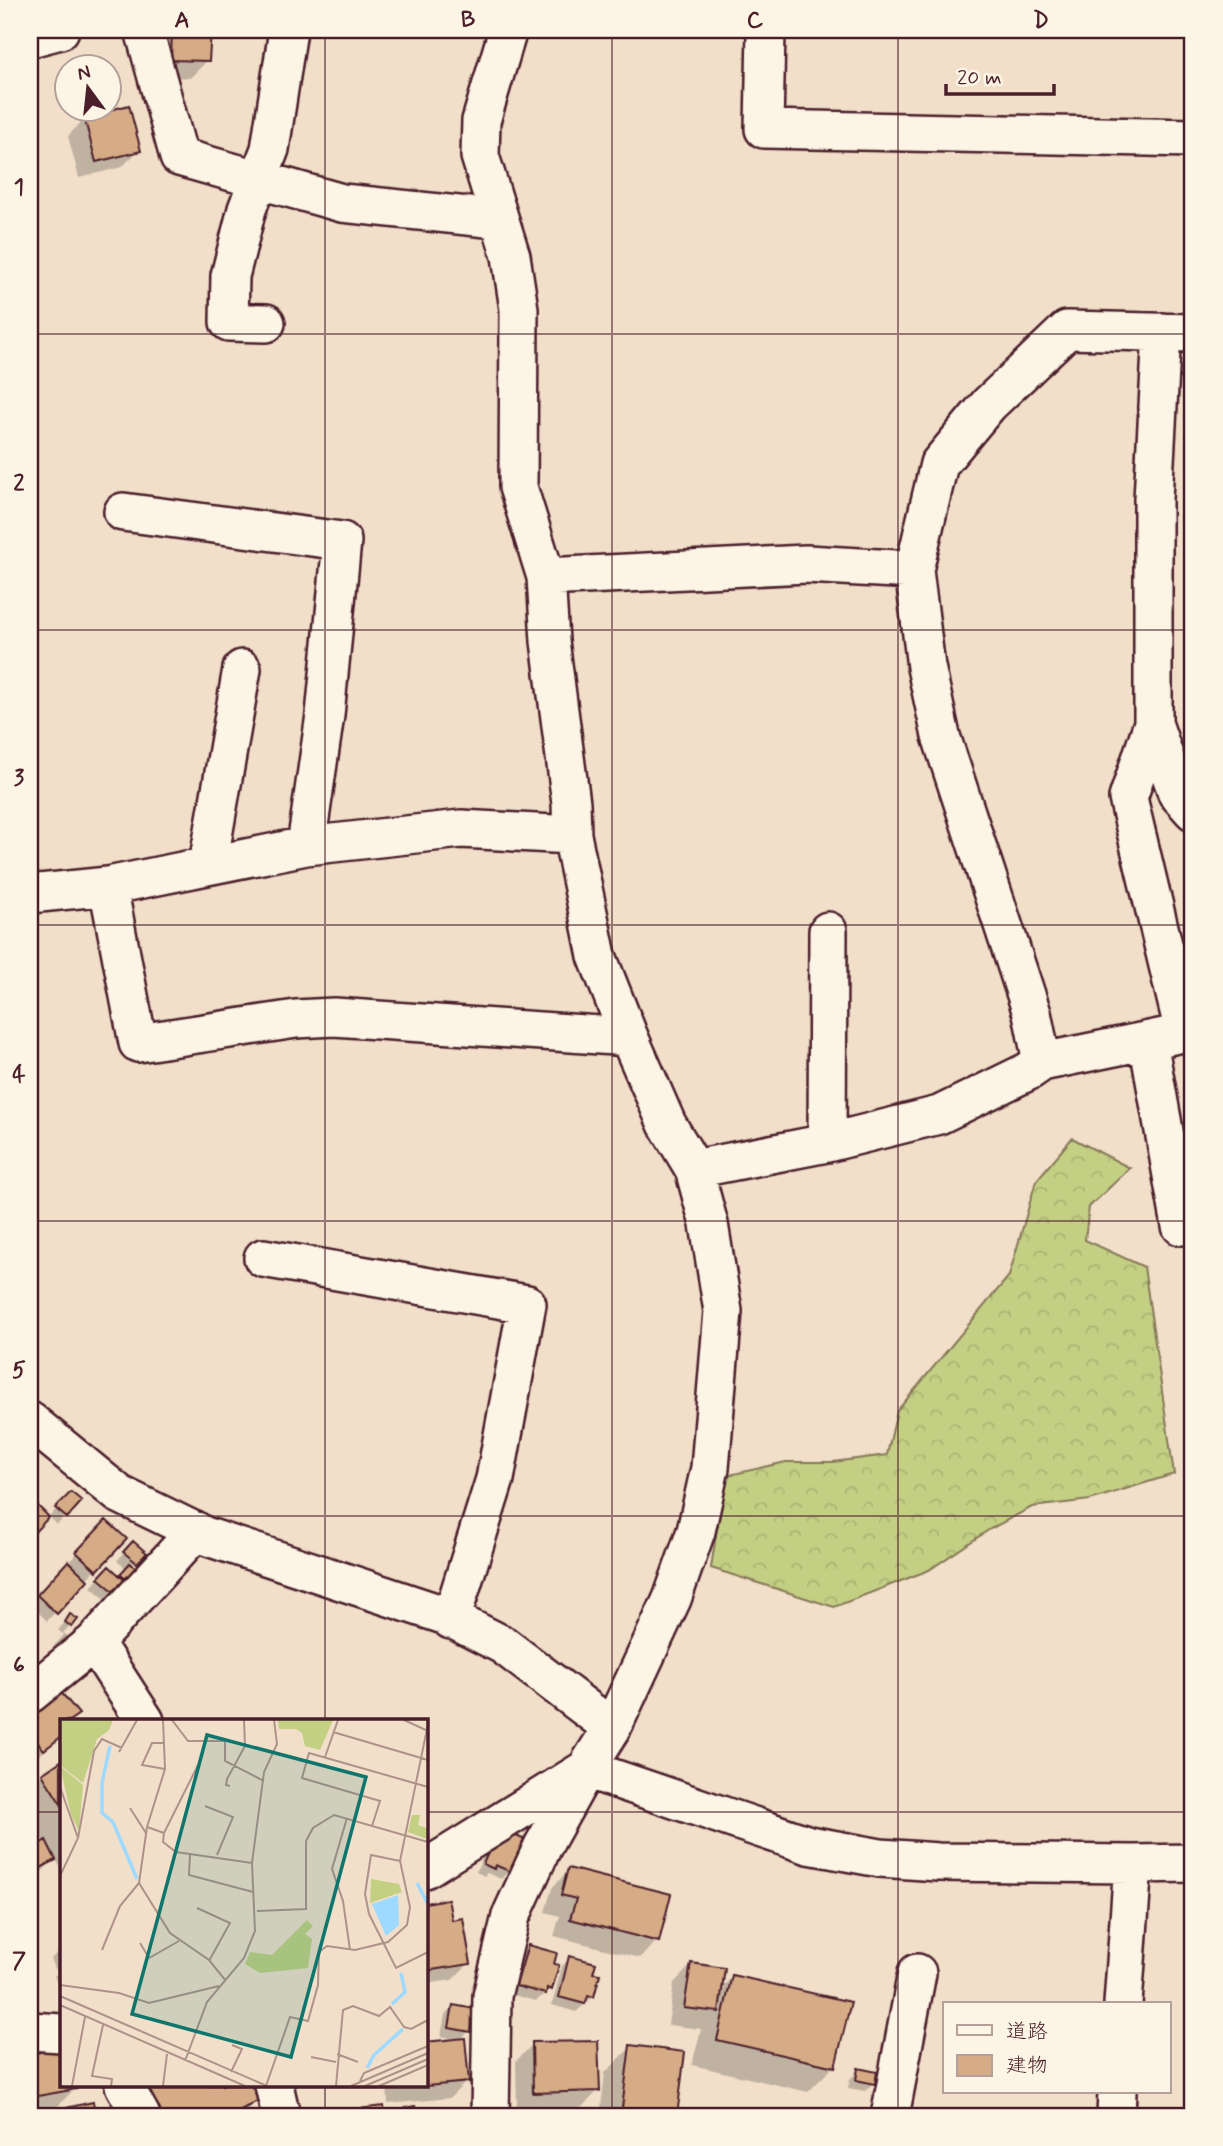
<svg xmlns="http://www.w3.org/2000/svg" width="1223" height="2146" font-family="Mynerve,'Klee One',sans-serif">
<defs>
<pattern id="forest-crowns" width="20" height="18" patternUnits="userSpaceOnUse" patternTransform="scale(1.75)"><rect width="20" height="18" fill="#c3d084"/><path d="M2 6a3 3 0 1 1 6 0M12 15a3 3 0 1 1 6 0" fill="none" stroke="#a9b272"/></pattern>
</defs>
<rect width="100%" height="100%" fill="#f1dfc9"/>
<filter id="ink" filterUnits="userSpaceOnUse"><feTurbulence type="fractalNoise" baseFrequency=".0143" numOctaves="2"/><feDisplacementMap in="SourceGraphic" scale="14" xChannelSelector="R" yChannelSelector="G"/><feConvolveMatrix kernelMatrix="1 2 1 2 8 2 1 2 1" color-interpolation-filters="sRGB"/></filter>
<g filter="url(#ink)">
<!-- forest -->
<path fill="url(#forest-crowns)" stroke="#867858" stroke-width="2" d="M1072,1138l58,30 -41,39 -4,33 59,27 30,207 -84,26 -58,7 -42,22 -61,41 -95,37 -123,-39 14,-92 61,-14h47l54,-7 10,-44 112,-135 27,-95z"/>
<!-- shadow -->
<path fill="#0003" d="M156,30h53l-2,31 -17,17 -36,-2z
M85,118l54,32 -17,17 -43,11 -11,-42z
M71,1494l8,7 -22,24 -8,-8z
M106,1522l18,17 -77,82 -17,-17z
M125,1551l20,2 -14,14 6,4 -28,31 -18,-15 18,-19 10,9 8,-8 -10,-8z
M71,1616v9l-8,8 8,5 -12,13 -6,-4 11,-12 -6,-5z
M60,1693l1,44 -31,26v-46z
M61,1763v105l-6,-10 -18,19 -7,3v-51l9,17 6,-3 -15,-23v-32l13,-13z
M510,1835l-1,36 -8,8 -14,-6 -3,3 -8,-4 11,-24z
M569,1870l88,71 -17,17 -86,-22 6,-20 -15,-4 7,-24z
M425,1904l25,18 19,41 -17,17 -27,4z
M528,1947l23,42 -15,12 -27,-7 11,-39z
M61,1948v44l-7,-16 3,-3 -6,-14z
M570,1958l23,39 -17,15 -24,-7 10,-39z
M691,1965l29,24 13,-12 101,89 -26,26 -116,-27 9,-36 -33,-4 6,-42z
M453,2007l16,24 -9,9 -19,-4 4,-21z
M533,2044l65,47 -17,17 -64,1 -1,-48z
M631,2047l52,7 -8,62h-75l5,-43z
M61,2049v36h14v3l-17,18 -28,5v-55z
M859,2070l14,13 -8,8 -17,-3 2,-9z
M467,2081l-17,17 -62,6 -1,-19h38z
M162,2085h87l8,15 -16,16h-118l23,-22z
M414,2108l2,8h-16l6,-6z"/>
<!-- building -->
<path fill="#d6ac87" stroke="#4a1f2b" stroke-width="2" d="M172,30h39l-2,31 -38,-1z
M129,105l12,46 -45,11 -12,-45z
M71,1492l11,9 -15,17 -12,-10z
M30,1498l19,19 -19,20z
M106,1520l21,19 -30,32 -21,-19z
M133,1541l14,12 -10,10 -14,-11z
M68,1561l20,19 -31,34 -20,-19z
M130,1563l9,8 -10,11 -9,-8z
M109,1566l20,18 -11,11 -20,-17z
M70,1614l8,5 -6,8 -7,-5z
M60,1691l19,23 -10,7h-8v16l-17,13 -14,-18v-18z
M61,1761v43l-19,-30z
M30,1825l9,19 7,-4 10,20 -23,12 -3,-6z
M510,1833l15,7 -14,32 -16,-7 -1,4 -11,-5 12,-27 11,5z
M568,1868l103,26 -12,48 -89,-23 6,-20 -15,-4z
M448,1899l4,21 11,-2 8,46 -46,7v-68z
M528,1945l29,8 -3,11 5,1 -7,25 -5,-2 -1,6 -30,-8z
M569,1956l27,7 -3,10 7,1 -6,23 -6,-1 -3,8 -26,-7z
M691,1963l34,5 -6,44 -35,-4z
M732,1975l119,27 -16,65 -118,-27z
M453,2005l22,4 -4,23 -22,-4z
M465,2038l4,44 -64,6v-3h20v-43z
M598,2041l2,50 -67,2 -1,-51z
M630,2045l55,7 -8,64h-56z
M61,2048v37h16v4l-45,8 -2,-43z
M858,2068l19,4 -2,12 -19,-4z
M159,2085h92l8,15 -29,16h-72l-13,-24z
M93,2102l3,14h-62v-1z
M384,2106l1,10h-56l-1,-4z
M415,2106l3,10h-10l-3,-8z"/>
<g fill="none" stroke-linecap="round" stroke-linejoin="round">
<defs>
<path id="minor" d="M144,30l35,127 163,46 155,16
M766,30l-2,99 429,9
M30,38l30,-8
M266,323l-37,-1 1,-46 17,-67 23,-60 18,-119
M1162,332l-9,167v224l24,70 16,18
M123,512l219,29 -17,174 -19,131
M546,577l260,-13 108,6
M1153,723l-25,75 56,234
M208,865l34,-196
M108,886l30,157 158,-24 38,-2 295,20
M30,894l78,-8 198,-40 155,-17 111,6
M1148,1041l33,185
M1042,1062l-10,-49 -91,-277 -15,-69 -12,-97 25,-106 50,-60 78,-74 126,3
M827,1143l1,-212
M694,1169l133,-26 112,-28 90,-44 13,-9 151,-31
M263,1258l264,46 -32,175 -44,141
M30,1421l89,73 86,42 239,79 59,30 109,83
M94,1642l51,79
M30,1694l64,-52 102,-111
M425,1869l161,-100 223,76 71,13 58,4 195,2
M1123,2004l10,-140 60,-1
M30,2031l31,2
M124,2085l17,31
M274,2085l7,31
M490,2116l2,-120 19,-80 32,-70 43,-77 26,-41 60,-129 24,-68 14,-63 13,-157 -14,-87 -15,-55 -27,-45 -38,-87 -32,-81 -25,-121 -1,-32 -21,-162 -4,-64 -28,-90 1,-178 -8,-53 -31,-100 1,-35 27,-91
M890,2116l27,-143
M1116,2116l1,-24"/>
</defs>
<!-- minor casing -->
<use href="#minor" stroke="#4a1f2b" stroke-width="42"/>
<!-- minor -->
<use href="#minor" stroke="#fcf5e5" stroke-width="37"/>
</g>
</g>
<!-- grid -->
<path fill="none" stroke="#4a1f2b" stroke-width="2" stroke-opacity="0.55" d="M325,30v1691M612,30v2086M898,30v2086M30,334h1163M30,630h1163M30,925h1163M30,1221h1163M30,1516h1163M30,1812h31M425,1812h768M325,2085v31"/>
<!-- overview -->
<g transform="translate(60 1719)">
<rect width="368" height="368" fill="#f1dfc9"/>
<path d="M352,96h8l-2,10 9,3v11l-19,-7z" fill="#c3d084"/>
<path d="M218,1h55l-13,30 -15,-4 -3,-13 -6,-4h-17zM0,47l23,19 -4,46 -8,-16zM247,201l6,6 -8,8 7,5 -4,29 -48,5 -15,-9 5,-12 22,3z" fill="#c3d084"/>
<path d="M0,1h53l-4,10 -12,9 -14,44 -23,-18z" fill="#c3d084"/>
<path d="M311,160l28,5 3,8 -32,11z" fill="#c3d084"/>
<path d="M338,176l1,30 -13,11 -14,-32z" fill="#9ed9ff"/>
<path fill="none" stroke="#9ed9ff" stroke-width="3.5" d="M50,27l-8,37v30l11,9 24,57M357,164l11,21M332,285l13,-12 -4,-19M307,349l7,-13 29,-26"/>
<path fill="none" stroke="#ae928a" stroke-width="2" d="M112,1l16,21h37v20l39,20M344,1l24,11M273,13l95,28M105,24h-13l-10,22 23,4M59,33l18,-32M265,38l13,-37M170,67l-4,-1 1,-6 18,-33 -1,-26M0,68l18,51 -18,38M145,87l28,11 -16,38M70,89l16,25M287,99l-15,51 11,32 7,49M312,107l8,-25 -78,-23 7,-25 119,34M87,108l17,6 -1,9 13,10 76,11M104,114l36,-72M18,119l16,-87 8,-12 20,9M130,135l-1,21 64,17M340,142l-29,-6 -6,39 4,20 27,54 32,-16M79,164l31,50 39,27 17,21M137,189l33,15 -21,38M197,192l49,-2v-68l7,-13 21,-13 94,27M80,224l9,15 30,-17M42,231l18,-44 19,-23 8,-56 18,-58 -2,-49M0,266l59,8 30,10 70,-17M0,277l207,90M0,286l185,81M43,306l-11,51 20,3 -1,7M277,335l21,8M251,338l25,5M125,342l22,-59 37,-44 11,-27 -3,-68 12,-91 13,-28 -3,-24M171,353l11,-23 -10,-4M300,362l4,-8 64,-27M12,367l13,-69M103,367l4,-32M206,367l24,-69 18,4 10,-36 1,-33 8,-6 28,4 33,-8 19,-17 3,-18 -10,-46 28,-137M276,367l7,-76 10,-4 26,10 11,-9 14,20 7,2 17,-9M291,367l77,-33M305,367l63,-27M319,367l49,-21"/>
<path fill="#0f766e" fill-opacity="0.15" stroke="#0f766e" stroke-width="3.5" d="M147,16l159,42 -75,280 -159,-43z"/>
<rect width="368" height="368" fill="none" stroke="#4a1f2b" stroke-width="3.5"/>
</g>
<!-- margin -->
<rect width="1223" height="2146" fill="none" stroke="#fcf5e5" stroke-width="77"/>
<!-- legend -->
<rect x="943" y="2002" width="228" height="91" fill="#fcf5e5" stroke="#b59f9b" stroke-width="2"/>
<rect x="957" y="2025" width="35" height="10" fill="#fcf5e5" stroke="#b59f9b" stroke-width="2"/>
<text x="1006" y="2038" font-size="21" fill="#4a1f2b">道路</text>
<rect x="957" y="2055" width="35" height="21" fill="#d6ac87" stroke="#b59f9b" stroke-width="2"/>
<text x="1006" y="2072" font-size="21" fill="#4a1f2b">建物</text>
<!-- north arrow -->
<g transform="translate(88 88) rotate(345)"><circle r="33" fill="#fcf5e5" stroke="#b59f9b" stroke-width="2"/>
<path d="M0-5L12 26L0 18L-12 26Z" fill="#4a1f2b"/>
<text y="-10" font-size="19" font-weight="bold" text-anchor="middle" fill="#4a1f2b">N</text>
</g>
<!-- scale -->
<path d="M946 84v10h108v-10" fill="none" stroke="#4a1f2b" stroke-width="3.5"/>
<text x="957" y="84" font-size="21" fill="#4a1f2b" stroke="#fcf5e5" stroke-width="5" paint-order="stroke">20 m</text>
<rect x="38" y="38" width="1146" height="2070" fill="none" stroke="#4a1f2b" stroke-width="2.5"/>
<g font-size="23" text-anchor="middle" font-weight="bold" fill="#4a1f2b">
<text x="182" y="27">A</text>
<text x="468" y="27">B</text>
<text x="755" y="27">C</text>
<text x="1041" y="27">D</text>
<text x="19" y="194">1</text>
<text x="19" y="490">2</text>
<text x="19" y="785">3</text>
<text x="19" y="1081">4</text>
<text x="19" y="1377">5</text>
<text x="19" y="1672">6</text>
<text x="19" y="1968">7</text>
</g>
</svg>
